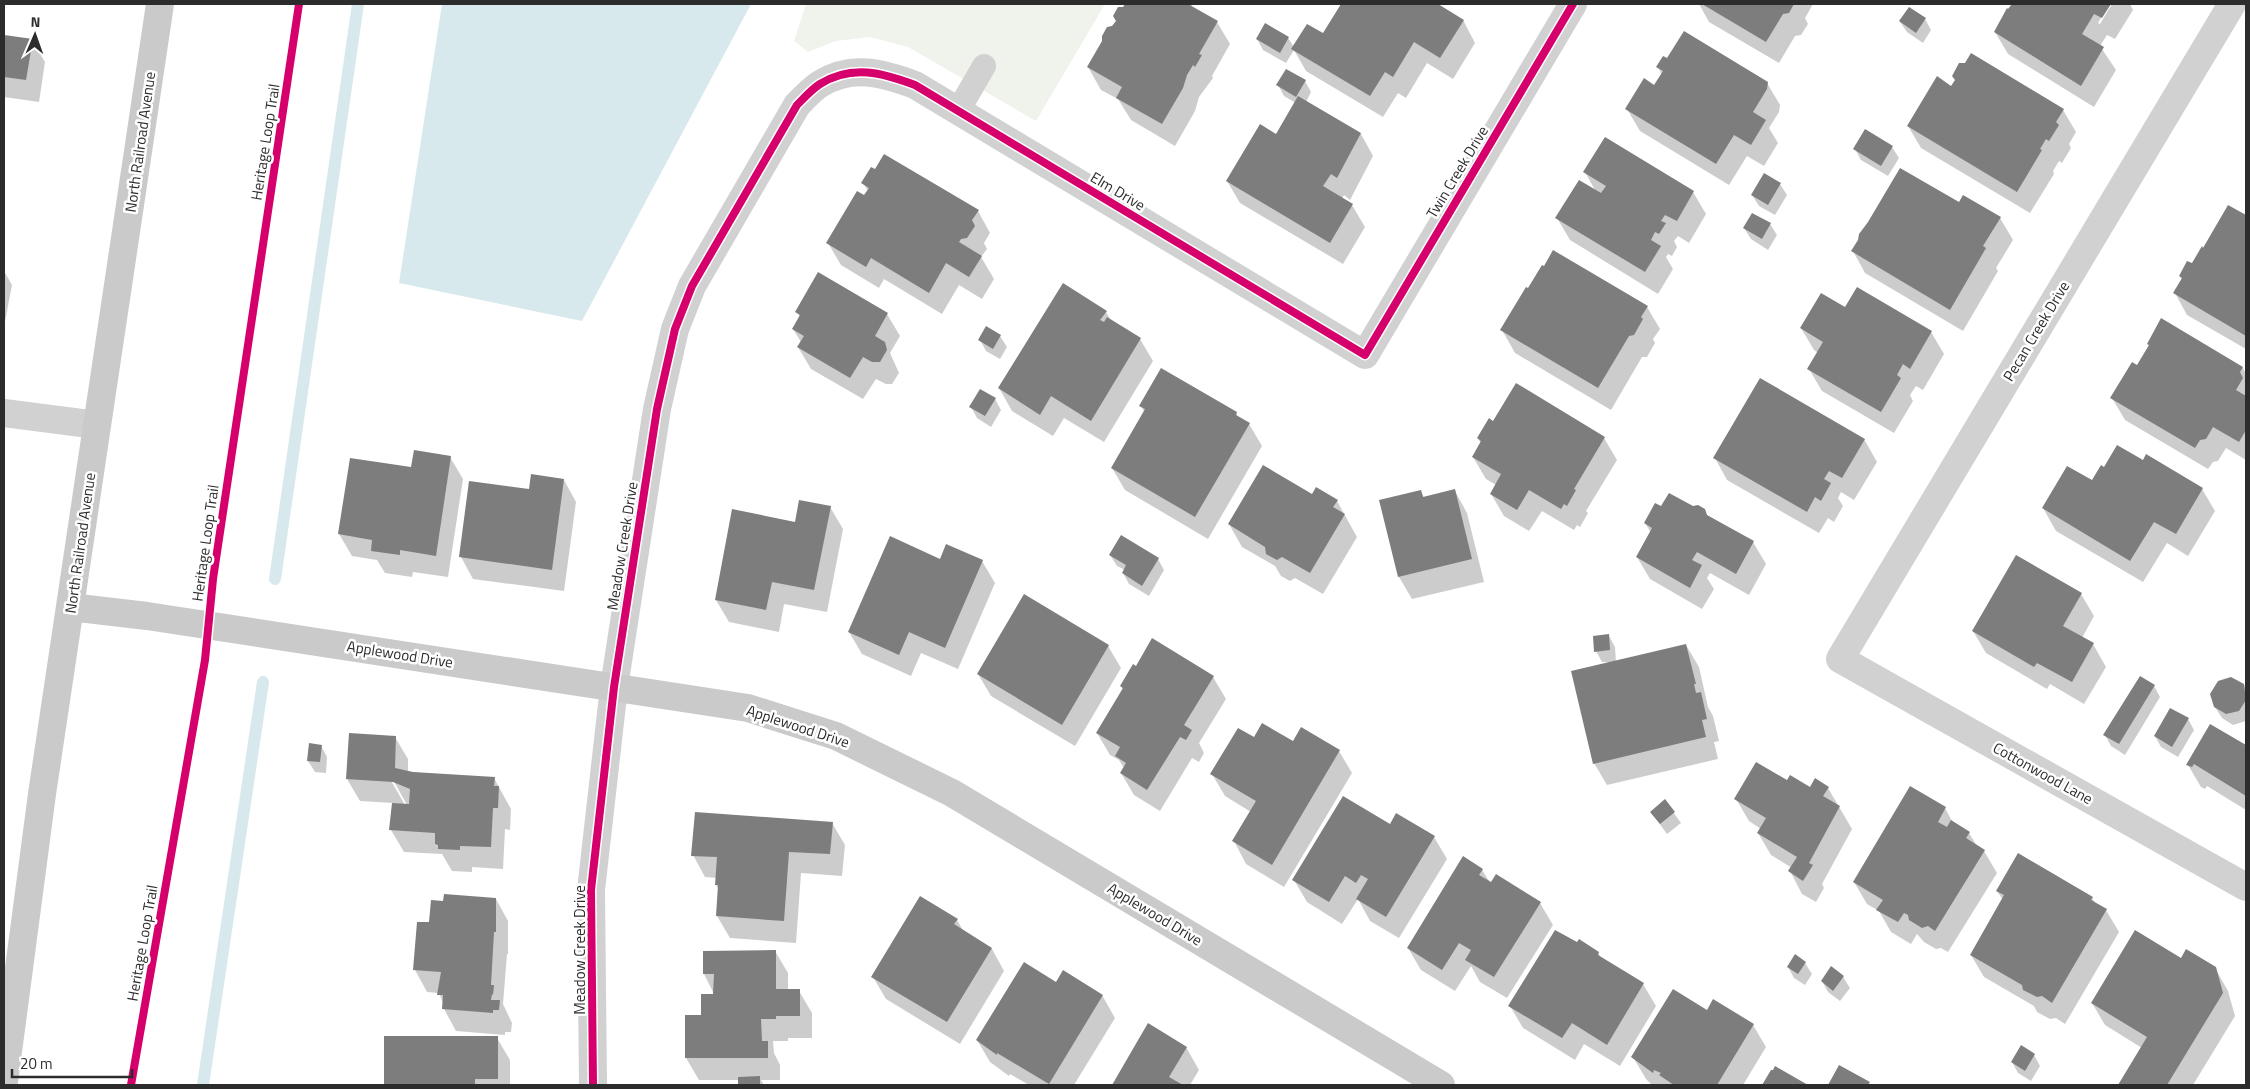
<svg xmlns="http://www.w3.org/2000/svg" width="2250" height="1089" font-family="'Titillium Web',sans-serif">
<rect width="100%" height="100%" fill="#fff"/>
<!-- green -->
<path fill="#f0f3eb" d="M806,4h299l-69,117 -128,-74 -38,-10 -34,4 -28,11 -14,-11z"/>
<!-- water -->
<path fill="#d8e9ee" d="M442,4h309l-169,317 -183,-38z"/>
<!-- shadow -->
<path fill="#0003" fill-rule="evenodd" d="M1127,4h66l-2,3 26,15 13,22 -18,32 1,2 -14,19 -4,14 -20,35 -44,-26 -13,-21 -17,-9 -13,-23z
M1342,4h93l28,16 12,23 -22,36 -26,-16 -21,35 -8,-5 -15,24 -77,-46 -12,-21 -8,13 -23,-13 -6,-11 31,-1 6,9 29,-12z
M1699,4h114l-8,14 3,6 -7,11 -6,1 -16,27 -70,-41z
M2012,4h97l-11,19 2,1 12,-20h18l3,6 -18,29 -8,-4 -7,11 16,24 -22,37 -86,-53 -13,-22 1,-4z
M1925,19l6,11 -8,13 -16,-11 -7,-10z
M4,36l28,4 13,22 -6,40 -35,-5z
M1658,67l109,16 13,22 -1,7 -10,16 9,15 -14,23 -17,-10 -18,29 -89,-54 -13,-22 28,-23 7,-11z
M1305,81l6,11 -5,10 55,32 12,22 -23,44 -6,-5 -2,4 10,6 13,22 -22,37 -103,-61 -13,-22 49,-46 20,-32 -12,-7 -6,-11z
M1952,87l111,23 13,22 -7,12 2,4 -9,15 -3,-2 -6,10 1,3 -24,39 -109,-65 -13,-22z
M1892,147l7,11 -11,18 -27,-16 -6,-11z
M1585,172l108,20 13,22 -17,29 -11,-7 -4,5 3,6 -5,9 -4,-2 -2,3 7,12 -15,25 -88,-54 -13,-22 39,-26z
M863,183l115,28 12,22 -6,10 3,6 -6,8 13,22 -12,20 -23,-14 -17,29 -58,-35 -5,9 -38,-23 -13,-22 40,-52z
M1780,184l7,11 -12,20 -16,-9 -7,-11z
M1959,204l41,14 13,22 -17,28 2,3 -35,60 -98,-58 -12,-22z
M2229,206l17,10v133l-59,-34 -12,-22 7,-14 -2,-3 12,-11 12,-16z
M1770,224l7,11 -9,15 -17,-11 -7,-11z
M4,271l8,14 -8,42z
M1647,307l13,22 -7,10 2,4 -8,14h-5l-31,53 -96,-57 -13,-23z
M1846,308l85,24 13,22 -21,36 -7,-4 -6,9 3,6 -19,32 -72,-42 -13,-22 9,-16 -4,-3 -13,-22z
M797,312l90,2 13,22 -10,17 9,20 -7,11h-6l-10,-5 -13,20 -52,-30 -13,-22 3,-5 -8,-13 7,-12z
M1106,312l5,9 29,18 13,22 -49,81 -40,-24 -11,18 -41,-25 -13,-23z
M2162,320l81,48 3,6v86l-20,-12 -8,13 -5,1 -5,7 -83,-49 -13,-22 26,-31 12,-20 -2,-3z
M986,328l14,8 7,11 -7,12 -14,-8 -6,-11z
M995,399l6,11 -10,17 -14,-9 -6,-11z
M1141,406l95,7 3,6 10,5 13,22 -54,93 -83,-49 -13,-22 33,-55z
M1478,438h126l13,22 -31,51 2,2 -8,14 -3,-2 -3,5 -32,-19 -13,20 -25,-15 -13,-22 5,-9 -10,-6 -13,-22 8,-13z
M1864,439l13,23 -23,38 -13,-8 -3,6 5,8 -9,16 -6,-4 -9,15 -92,-53 -12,-22z
M450,457l13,22 -15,98 -35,-5 -1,5 -27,-4 -8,-13 -25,-4 -13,-22 73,-65z
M2143,462l59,27 13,22 -27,45 -21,-13 -24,39 -87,-51 -13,-23 49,-26 13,-13z
M564,480l12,22 -12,89 -91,-12 -12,-22z
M1421,491l3,7 31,-7 12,22 17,69 -72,17 -13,-22 -18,-76z
M1313,496l24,5 20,36 -34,57 -28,-16 -5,3 -9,-5 -6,-10 -33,-19 -13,-23z
M830,507l13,22 -16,83 -43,-8 -5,28 -50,-10 -13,-22 80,-77z
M1693,507l11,3 4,7 45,25 13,22 -17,31 -39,-22 -3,5 7,11 -12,20 -52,-30 -13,-22 14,-24 -6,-10 17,-15z
M1110,555l48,4 6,11 -15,26 -20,-12 -6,-11 2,-3 -8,-4z
M982,561l13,22 -37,86 -37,-16 -10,23 -49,-22 -13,-22z
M2081,594l13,22 -12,22 11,6 13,23 -22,37 -34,-20 -3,5 -61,-36 -13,-22z
M1609,636l6,11 1,15 70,-17 13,22 9,40 5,9 6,25 -5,1 4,17 -111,26 -13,-22 14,-99 -1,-2h-5l-6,-11z
M1108,646l13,22 -46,78 -84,-50 -13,-22z
M1213,677l13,22 -27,44 5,10 -5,9 -7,-4 -32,53 -26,-16 -13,-22 3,-5 -5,-8 -9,-5 -13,-22 26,-43 -2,-4z
M2244,685l2,5v31l-13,4 -11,-7 -7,-11z
M2154,686l6,11 -35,58 -14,-9 -6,-11z
M2188,719l6,11 -16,27 -17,-10 -6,-11z
M2211,725l35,21v64l-39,-24 -2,3 -4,-2 -13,-22z
M395,737l13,22v13l86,6 17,31 -1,21 -5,-1 -2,40 -31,-2v5l-20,-1 -10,-17 -38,-2 -13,-22 2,-27 -33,-2 -13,-22zM391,776l16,29h-2l-16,-28z
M1254,739l85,12 13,22 -68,114 -38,-23 -12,-23 17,-29 -26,-16 -13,-22z
M321,746l6,11 -1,16 -11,-1 -7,-11z
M1787,782l23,7 18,-1 24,41 -30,55 2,4 -8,14 -14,-8 -12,-23 2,-3 -21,-13 -13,-22 3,-4 -12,-8 -13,-22z
M1665,801l16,22 -14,11 -16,-22z
M1945,808l8,15 16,10 8,13 7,5 13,22 -49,79 -7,-4 -5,1 -12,-7 -7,-8 -6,10 -20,-12 -12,-21 -12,-7 -13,-22z
M832,823l13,22 -3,31 -41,-3 -5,70 -66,-5 -13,-22 2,-26 -3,-5 1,-7 -12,-1 -12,-22z
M1390,825l44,12 13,22 -48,79 -29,-17 -12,-22 -16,25 -35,-22 -13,-22z
M1482,870l9,14 49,19 13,22 -46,73 -27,-16 -9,-16 -16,25 -34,-21 -13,-22z
M1997,891l95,7 4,6 10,6 13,22 -54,92 -9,-6 -6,1 -13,-7 -3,-6 -50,-29 -13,-22 32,-55z
M496,899l12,22v33h-1l-4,50 9,19 -1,9h-6v3l-49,-4 -12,-22v-4l-5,-12 -12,-1 -12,-22 16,-47z
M957,920l7,12 28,17 12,22 -44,73 -74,-45 -13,-22z
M775,951l13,22v17l11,1 13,22v25h-24v3h-15l1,12 6,12v15h-19l3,5h-29h5v-5h-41l-13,-22 16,-42 13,-20 -11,-22z
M1598,953l3,5 42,26 13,22 -36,60 -36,-22 -9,16 -52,-32 -13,-22z
M1795,956l10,7 7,11 -7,11 -11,-7 -6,-11z
M2181,960l34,8 13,23 7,25 -42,69h-74l23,-37 -37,-23 -13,-22z
M1832,968l11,9 7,11 -10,13 -12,-9 -6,-11z
M1102,995l13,23 -41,67h-45l-19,-11 -1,2 -19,-14 -13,-22z
M1707,1011l46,14 13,22 -23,38h-91l-6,-6 -13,-22z
M1148,1025l38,22 13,23 -9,15h-77z
M385,1038h112l13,22v25h-125z
M2034,1055l6,11 -9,15 -13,-8 -6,-11z"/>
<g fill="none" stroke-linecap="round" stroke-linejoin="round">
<!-- stream -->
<path stroke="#d8e9ee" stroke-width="12" d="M275,579l83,-575
M203,1085l60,-403"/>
</g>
<!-- building -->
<path fill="#7d7d7d" d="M1125,4h63l30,17 -19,33 3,1 -7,12 -2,-2 -6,10 -4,13 -21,36 -46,-26 6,-11 -35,-20 15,-26v-5l5,-9 5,-1 4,-5 -3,-5 5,-9h5z
M1341,4h97l26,16 -24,38 -26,-16 -21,35 -8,-5 -15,24 -79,-47 16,-25 16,9z
M1702,4h92l-5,9 -6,1 -17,28z
M2012,4h99l-9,14 -8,-4 -12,20 22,13 -23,39 -87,-54 13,-24 1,1z
M1909,7l17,11 -10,15 -17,-12z
M1265,23l24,14 -9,16 -24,-14z
M1684,31l84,51 -1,7 -14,23 13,8 -15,25 -17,-10 -18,29 -91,-55 19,-31 10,7 9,-14 -7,-4 7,-11 4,2z
M4,35l29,4 -7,41 -22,-3z
M1971,53l93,56 -8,13 3,3 -10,16 -3,-2 -6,10 2,1 -25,42 -110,-66 30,-50 14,10 4,-6 -3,-4 7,-13h6z
M1286,69l20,11 -10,17 -20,-12z
M1298,96l63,37 -24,45 -6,-4 -8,12 30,18 -23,39 -104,-62 34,-57 16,10z
M1865,129l28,17 -12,20 -28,-17z
M1605,137l89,54 -17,30 -12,-6 -4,6 5,2 -7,11 -4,-2 -4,8 10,6 -16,26 -90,-54 24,-38 22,13 5,-7 -23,-14z
M884,154l95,56 -7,10 3,6 -8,12 -6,1 -2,3 23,14 -13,21 -23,-14 -17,30 -58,-35 -5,9 -40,-24 31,-52 7,4 5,-7 -8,-5 10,-16 4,2z
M1900,168l59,34 4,-7 38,22 -18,29 3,2 -36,62 -99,-59 7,-11 1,-6 9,-12z
M1764,173l17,10 -13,22 -17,-10z
M2228,205l18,10v121l-73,-43 9,-15 -3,-2 8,-15 5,2 10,-17 1,2z
M1752,213l19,10 -9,16 -19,-11z
M1553,250l95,56 -7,11 2,2 -9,16 -5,1 -31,52 -98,-58 26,-43 2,1 14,-23 2,1z
M818,272l70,41 -13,23 10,6 2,8 -7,12h-8l-9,-5 -13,21 -53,-31 7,-11 -12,-7 8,-14 -5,-3z
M1063,283l44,28 -7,9 4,2 3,-5 34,21 -50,83 -40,-25 -11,19 -42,-27z
M1857,287l75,44 -22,38 -7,-5 -6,11 4,3 -20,34 -74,-43 16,-27 -23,-14 21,-35 24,14z
M2161,318l82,49 -3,5 3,6 -7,12 10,6v34l-7,12 -26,-15 -7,12 -6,1 -5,8 -85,-50 22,-36 5,3 12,-20 -2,-1z
M986,326l15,9 -8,14 -15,-9z
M1161,368l76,44 -1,3 14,8 -55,94 -84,-49 34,-59 -6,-3z
M1760,378l105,61 -23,39 -13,-7 -5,8 7,4 -10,18 -6,-4 -8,15 -94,-54z
M1516,383l89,54 -31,52 2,1 -9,16 -3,-2 -3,5 -32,-19 -12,20 -27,-16 11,-20 -29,-17 9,-16 -4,-3 12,-20 4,3z
M980,389l16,9 -11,18 -16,-9z
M2117,445l26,15 3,-6 57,34 -27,46 -22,-12 -24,39 -88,-53 25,-42 25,14 9,-15 3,2z
M414,450l37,6 -15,100 -36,-6v5l-29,-4 1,-11 -34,-6 12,-76 61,9z
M1263,465l49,29 4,-7 22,13 -5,7 12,7 -35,59 -28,-16 -5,3 -11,-6 -1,-7 -37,-23z
M531,474l33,5 -12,91 -93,-13 10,-76 60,8z
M1455,489l17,70 -74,18 -19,-77 42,-10 2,7z
M1669,493l24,13 5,-1 7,4 2,6 47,26 -18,33 -39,-22 -5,8 10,5 -12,23 -54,-31 16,-29 -8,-5 11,-20 6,3z
M799,500l32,6 -17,84 -42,-8 -6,28 -51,-10 17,-91 63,13z
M1121,535l38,23 -17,28 -20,-13 4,-8 -17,-10z
M890,536l50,23 6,-15 37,16 -38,88 -36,-16 -10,23 -51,-23z
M2016,555l66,38 -19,33 31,17 -22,39 -35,-19 -3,4 -62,-36z
M1024,594l85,51 -47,80 -85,-51z
M1609,634l1,16 -16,2 -1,-16z
M1152,638l62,38 -30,49 8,5 -6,10 -6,-3 -33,53 -27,-17 6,-10 -11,-7 5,-9 -24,-14 27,-45 -3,-2 13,-22 3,2z
M1686,644l10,40h-2l2,9 5,-1 6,27 -5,1 4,17 -113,27 -22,-93z
M2140,676l15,9 -36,59 -16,-9z
M2231,677l13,7 2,16 -7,11 -13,3 -12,-7 -4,-13 8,-13z
M2170,708l19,10 -17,29 -18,-11z
M1262,723l31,18 8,-14 39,23 -68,115 -40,-24 24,-40 -46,-27 28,-46 16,9z
M2210,724l36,21v51l-52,-32 -2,3 -6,-2z
M349,733l47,3 -1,32 18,4 82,5 -1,9h5l-1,22h-5l-2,39 -31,-1v4l-22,-1v-4l-3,-1v-11l-46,-3 3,-27 17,1 1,-15 -17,-7 -47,-3z
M309,743l13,2 -2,17 -13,-1z
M1756,762l31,18 3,-5 20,12 5,-9 14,9 -6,9 17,10 -31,57 4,2 -10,16 -15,-10 9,-14 -40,-24 9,-15 -32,-19z
M1910,786l36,21 -8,15 9,5 4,-7 19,12 -4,6 19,12 -50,81 -7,-5 -6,2 -13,-8 -1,-5 -4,-2 -6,9 -22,-12 7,-10 -30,-18z
M1343,796l47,28 6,-11 39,23 -49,81 -30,-18 12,-20 -7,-4 -5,8 -11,-7 -16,26 -37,-22z
M1665,799l10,13 -15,12 -10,-12z
M695,812l138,10 -3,32 -41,-2 -5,69 -68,-5 2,-31h-3l2,-28 -26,-1z
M2018,853l75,44 -2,3 16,9 -55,94 -10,-7 -5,1 -14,-7 -1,-5 -52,-30 34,-60 -8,-4z
M1463,856l20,13 -4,6 12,7 5,-8 45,28 -47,75 -29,-17 6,-10 -12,-7 -17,27 -35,-22z
M444,894l52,4v34h-2l-3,53h3l-1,10 -1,-1 -1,6h9l-1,10h-6v3l-51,-4 1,-14h-6l4,-23 -28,-2 4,-48h12l2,-22 12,1z
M920,896l38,23 -4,5 38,24 -45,74 -76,-45z
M1555,930l22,12 2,-3 20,13 -1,3 46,28 -37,62 -35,-22 -10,15 -54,-32z
M2135,930l46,28 5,-9 30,18 7,26 -56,92h-49l29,-48 -56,-34z
M776,950v39h24v27h-24v3h-15l1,22h6v17h-83v-43h16v-21h12l1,-20h-11v-23z
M1795,954l11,8 -8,12 -11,-7z
M1024,962l32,20 7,-12 40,25 -54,89 -52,-31v2l-21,-15z
M1831,966l13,10 -11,15 -12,-10z
M1673,989l34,21 6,-11 41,25 -37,61h-43l-15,-10 2,-2 -7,-3 -1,3 -22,-16z
M1148,1023l39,24 -18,30 14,8h-71z
M384,1036h114v43h-23v6h-91z
M2021,1045l14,9 -10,17 -14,-9z
M1839,1065l31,17 -2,3h-40z
M1775,1066l33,19h-46l9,-15h2z
M760,1076v9h-22v-8z"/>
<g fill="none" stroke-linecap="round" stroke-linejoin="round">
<!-- lane -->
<path stroke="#d1d1d1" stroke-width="24" d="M958,111l26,-45"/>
<!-- street -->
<path stroke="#d1d1d1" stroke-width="28" d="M2232,4l-392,655 406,228
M4,413l93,12
M593,1085l-2,-195 23,-203 43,-278 18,-80 17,-43 105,-181c7,-7 15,-16 23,-21 32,-20 63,-11 95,1l450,270 208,-351"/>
<!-- secondary -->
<path stroke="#cacaca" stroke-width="28" d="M70,607l77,9 601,92 88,28 116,57 489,292
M4,1082l38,-288 118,-790"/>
<defs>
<path id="cycleway" d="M131,1085l74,-425 8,-81 86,-575
M593,1085l-2,-195 23,-203 43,-278 18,-80 17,-43 105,-181c7,-7 15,-16 23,-21 32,-20 63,-11 95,1l450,270 208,-351"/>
</defs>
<!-- cycleway casing -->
<use href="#cycleway" stroke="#fff" stroke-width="11"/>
<!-- cycleway -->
<use href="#cycleway" stroke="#d6006c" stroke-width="8"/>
</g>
<g text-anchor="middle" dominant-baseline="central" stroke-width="5" stroke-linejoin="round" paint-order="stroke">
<!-- street labels -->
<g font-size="15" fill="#2c2c2c" stroke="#fff">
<text transform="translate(140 142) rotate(-82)">North Railroad Avenue</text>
<text transform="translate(265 142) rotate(-81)">Heritage Loop Trail</text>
<text transform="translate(1457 172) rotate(-59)">Twin Creek Drive</text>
<text transform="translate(1118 191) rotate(31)">Elm Drive</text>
<text transform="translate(2036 331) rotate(-59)">Pecan Creek Drive</text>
<text transform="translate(80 543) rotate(-82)">North Railroad Avenue</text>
<text transform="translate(205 543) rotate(-82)">Heritage Loop Trail</text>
<text transform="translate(622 546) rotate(-81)">Meadow Creek Drive</text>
<text transform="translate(400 654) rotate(9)">Applewood Drive</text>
<text transform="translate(798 726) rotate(18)">Applewood Drive</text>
<text transform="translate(2043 773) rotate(29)">Cottonwood Lane</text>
<text transform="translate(1155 914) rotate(31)">Applewood Drive</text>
<text transform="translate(142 943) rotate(-80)">Heritage Loop Trail</text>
<text transform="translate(579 950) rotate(-90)">Meadow Creek Drive</text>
</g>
</g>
<!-- border -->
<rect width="2250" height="1089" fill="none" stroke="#2c2c2c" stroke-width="10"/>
<!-- north arrow -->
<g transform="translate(35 35) rotate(2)" stroke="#ffffff" stroke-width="4" paint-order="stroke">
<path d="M0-4L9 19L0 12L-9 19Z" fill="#2c2c2c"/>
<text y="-8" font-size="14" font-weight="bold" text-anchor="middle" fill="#2c2c2c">N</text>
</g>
<!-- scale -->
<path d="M12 1069v8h120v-8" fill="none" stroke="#2c2c2c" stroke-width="2.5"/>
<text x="20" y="1069" font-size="15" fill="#2c2c2c" stroke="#ffffff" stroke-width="4" paint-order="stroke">20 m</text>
</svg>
